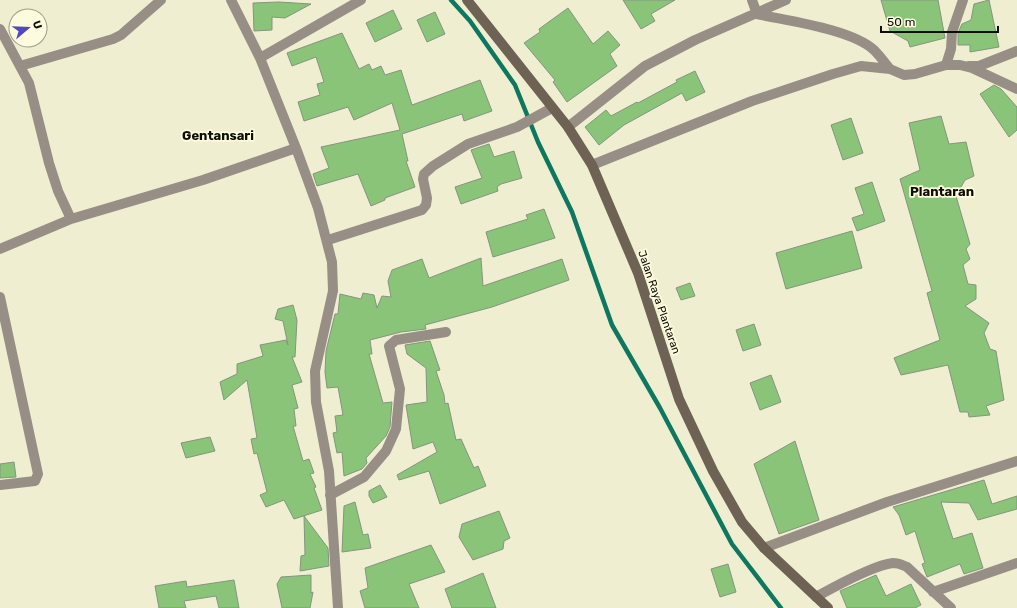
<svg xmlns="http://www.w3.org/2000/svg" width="1017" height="608" font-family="Rubik,sans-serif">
<rect width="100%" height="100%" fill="#efeed0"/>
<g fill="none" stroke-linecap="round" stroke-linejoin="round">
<!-- stream -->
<path stroke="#0d7760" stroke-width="4.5" d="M451,0l19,21 45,64 23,57 34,70 40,113 48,83 72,136 49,64"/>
</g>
<!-- building -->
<path fill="#89c479" stroke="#84957f" d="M623,0h52l-24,14 4,7 -14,8z
M881,0h57l7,38 -35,9 -2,-6 -18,-10z
M989,0l10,47 -29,5v-7h-12v-12l4,-9 9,-4 3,-16z
M279,2l32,2 -26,14 -13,-1v13l-18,1 -1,-28z
M568,8l25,36 15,-13 12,14 -10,9 7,12 -50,36 -14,-20 2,-2 -31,-37 16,-11 -1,-3z
M393,10l9,19 -27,13 -9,-19z
M435,12l10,22 -18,8 -10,-22z
M342,33l17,36 10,-5 3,6 9,-4 4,9 16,-5 11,35 68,-25 12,31 -28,10 -2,-7 -60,20 6,27h-2l9,26 -30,11v2l-14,6 -13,-32 -41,12 -4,-12 16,-6 -8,-21 79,-17 -8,-27 -38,17 -6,-13 -44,14 -6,-19 22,-7 -3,-11 7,-2 -8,-25 -24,9 -5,-13z
M695,71l10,21 -19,9 -4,-8 -58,32 -25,20 -14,-18 21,-17 5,6 26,-14 1,1 39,-21 -1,-2z
M994,85l7,4 16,18v23l-8,7 -29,-43z
M941,116l8,28 17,-2 8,34 -9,4 -9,16 14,48 -4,5 4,10 -7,6 5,19 8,1v14l-11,7 24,17 -5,10 6,16 6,2 8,49 -18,6 4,9 -21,2 -1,-5h-8l-12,-47 -47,10 -7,-17 46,-18 -13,-47 5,-2 -32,-112 20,-9 -11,-47z
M851,118l12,35 -20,7 -12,-35z
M489,144l5,13 20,-6 8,27 -21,6 -4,3 1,4 -37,13 -6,-17 27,-9 -11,-28z
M872,182l13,39 -28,10 -5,-13 12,-4 -9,-26z
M544,209l11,29 -62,19 -7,-25 42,-13 -2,-4z
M852,231l10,37 -76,21 -10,-36z
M481,258l2,28 79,-27 7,21 -77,27 -67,18 1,4 -25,3 -31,8 2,14h-3l14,49 9,-1 -2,25 -4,9 -20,22 1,5 -5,6 -18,7 -2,-24 -5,1 -4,-20 4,-1 -2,-16 8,-1 -5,-28 -11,1 -2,-16 1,-21 9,-37h3l2,-20 21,5 2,-6 11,2 3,13 5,-12 9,1 -3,-16 4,-11 30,-11 7,19z
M690,283l5,13 -14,4 -5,-12z
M293,305l4,15 -2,37h-3l10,25 -10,3 6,23 -4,1 2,17h-3l10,35 6,-2 5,14 -4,1 6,13 -2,1 8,22 -28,9 -10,-19 -18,7 -6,-12 7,-3 -10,-39 -3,1 -3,-15 6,-1 -10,-58 -23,20 -4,-18 17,-8v-10l26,-8 -3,-11 26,-5 2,5 -5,-24 -8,-2 3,-10z
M754,324l7,21 -18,6 -7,-21z
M430,341l10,29 -4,1 8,24 1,9 3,-1 8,37 5,-1 13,29 4,-2 8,20 -46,18 -11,-33 -30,9 -2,-5 40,-23 -4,-10 -20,7 -7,-44 21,-3 -1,-34 -19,-14 -2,-9z
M771,375l10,27 -21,8 -10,-27z
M210,437l5,14 -29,7 -5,-15z
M795,441l24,79 -40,14 -25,-70z
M14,462l2,15 -16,1v-14z
M984,480l8,24 25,-8v13l-39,11 -9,-17 -28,-1 12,37 19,-6 11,35 -19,6 -4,-10 -33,13 -5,-13 3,-1 -10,-32 -9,4 -7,-20 -6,-8z
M380,485l7,12 -14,6 -4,-7v-5z
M355,502l8,33 5,-1 3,14 -29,4 2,-46z
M499,511l11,27 -6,3 -1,8 -30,11 -14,-23 3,-13z
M304,516l24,32 1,18 -29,5 1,-15 4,-1z
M431,545l14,27 -36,12 10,24h-54l-5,-17 8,-3 -3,-20z
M728,564l8,28 -16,5 -9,-28z
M483,573l13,35h-44l-7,-19z
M311,575v18l2,-1 -3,16h-28l-5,-24 4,-7z
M876,575l10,21 25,-12 10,21 -6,3h-68l-7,-17z
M234,580l5,28h-20l-3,-12 -32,5 2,7h-27l-4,-22 31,-5 1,6z"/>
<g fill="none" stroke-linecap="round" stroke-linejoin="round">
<!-- minor -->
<path stroke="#978e85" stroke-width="10" d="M231,0l29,58 36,90 22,60 14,54 1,29 -18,80 1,31 13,69 9,137
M752,0l5,14c31,7 94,15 117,36 6,6 11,13 16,19
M0,29l29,54 20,80 9,28 13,28
M260,58l101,-58
M946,65l5,-16 1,-17 11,-32
M20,66l93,-27 8,-4 40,-35
M969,66h10l38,-15
M568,127l77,-61 50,-26 91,-40
M592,165l160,-64 81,-27 28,-8 29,3 14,6 11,-1 31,-9h14l12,3 45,21
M328,240l94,-30 4,-5 1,-7 -4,-19 1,-5 9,-8 35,-22 49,-17 35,-19
M0,249l71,-30 132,-39 93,-32
M0,297l38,177 -3,7 -35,4
M330,495l34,-18 22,-26 10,-22 4,-40 -11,-43 7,-6 50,-8
M764,548l123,-46 130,-41
M933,592l84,-29
M816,597c18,-10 57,-32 77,-34 6,0 9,2 14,4l44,41"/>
<!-- secondary -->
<path stroke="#6e6255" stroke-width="10" d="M467,0l101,127 24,38 46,108 41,126 34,72 29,51 22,26 64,60"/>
</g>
<g text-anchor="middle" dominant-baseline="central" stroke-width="3.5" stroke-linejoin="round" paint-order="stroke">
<!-- street labels -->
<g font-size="11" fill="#0e0d04" stroke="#fdfbde">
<text transform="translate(659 302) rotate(71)">Jalan Raya Plantaran</text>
</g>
<!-- quarter labels -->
<g font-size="13" font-weight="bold" fill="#0e0d04" stroke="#fdfbde">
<text x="218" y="135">Gentansari</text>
<text x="942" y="191">Plantaran</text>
</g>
</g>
<!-- north arrow -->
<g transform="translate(28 28) rotate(71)"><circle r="19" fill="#fdfbde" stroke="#9d9c87"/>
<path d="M0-3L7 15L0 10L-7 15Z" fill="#4e49bf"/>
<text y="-6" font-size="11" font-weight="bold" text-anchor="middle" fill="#0e0d04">U</text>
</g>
<!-- scale -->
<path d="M881 26v6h117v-6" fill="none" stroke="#0e0d04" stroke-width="2"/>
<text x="887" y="26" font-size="12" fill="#0e0d04" stroke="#fdfbde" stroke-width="3" paint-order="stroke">50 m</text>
</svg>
